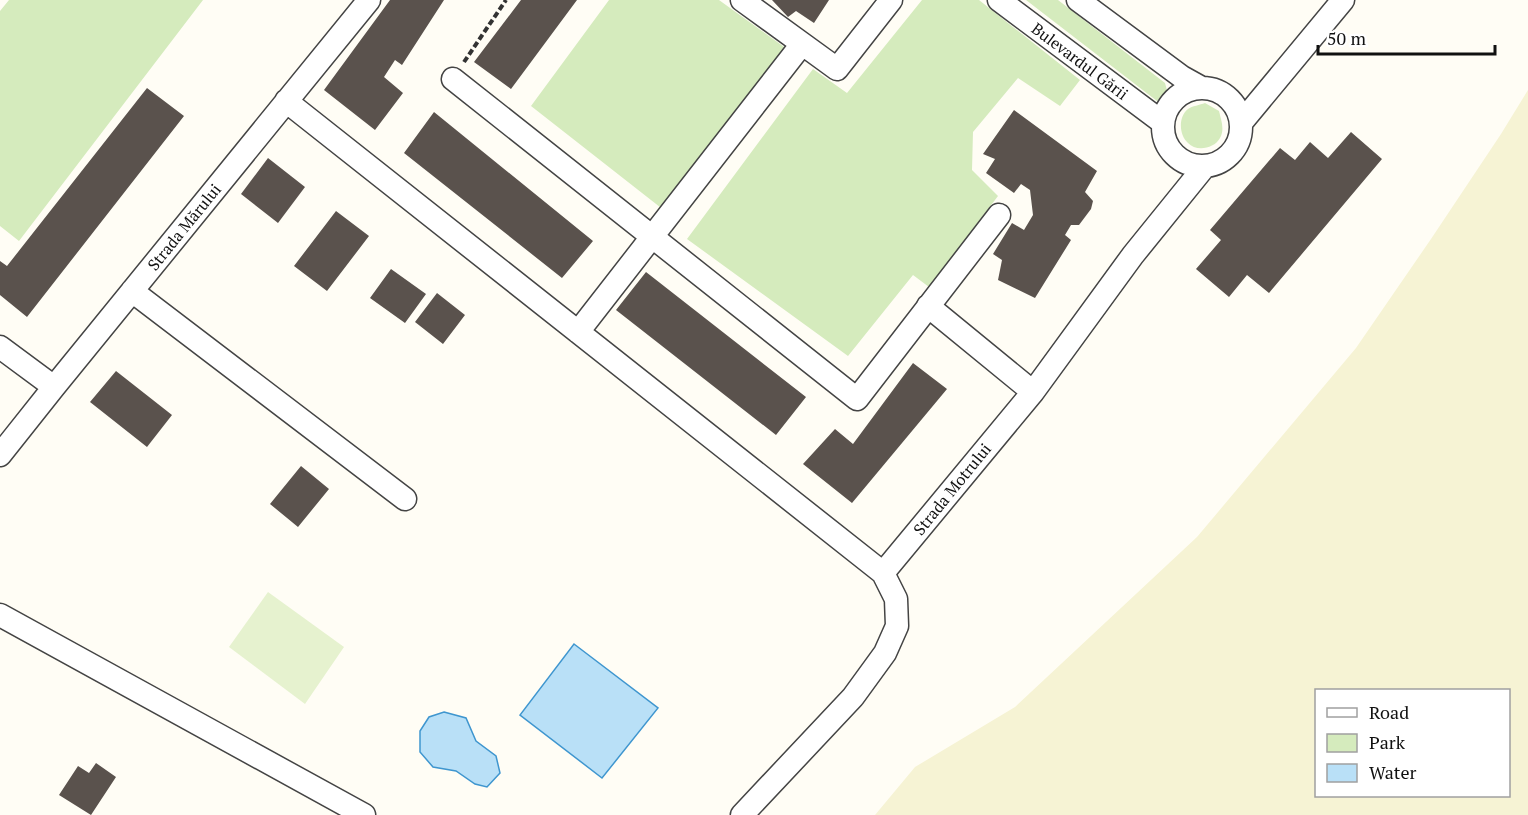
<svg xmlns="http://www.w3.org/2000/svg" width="1528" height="815" font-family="'PT Serif',serif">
<rect width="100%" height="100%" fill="#fffdf5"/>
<!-- farmland -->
<path fill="#f6f3d4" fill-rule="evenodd" d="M1528,90v725h-653l40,-48 100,-60 182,-170 159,-189 75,-109 70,-105zM1316,690h192v106h-192z"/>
<!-- green -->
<path fill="#d5ebbd" d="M9,0h194l-184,241 -19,-15v-215z
M609,0h110l68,49 -122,162 -134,-105z
M922,0h57l101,80 -20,26 -42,-28 -45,54 -1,38 26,26 -69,91 -16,-12 -65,81 -161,-117 126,-170 34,24z
M1026,0h32l107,83 3,11 -5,6 -6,1z
M1205,103l14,8c2,9 6,18 1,27 -6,11 -24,14 -32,5 -9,-8 -10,-26 0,-34 4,-3 12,-4 17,-6z"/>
<!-- pitch -->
<path fill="#e6f2cf" d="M268,592l76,55 -39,57 -76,-57z"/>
<!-- water -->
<path fill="#b9e0f7" stroke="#3f96cf" stroke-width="1.5" d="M574,644l84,64 -56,70 -82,-63z
M444,712l22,6 10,23 20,15 4,17 -13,14 -12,-3 -19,-13 -23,-4 -13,-15v-21l9,-14z"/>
<!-- building -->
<path fill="#5a524d" d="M390,0h54l-42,65 -7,-5 -11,17 19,16 -28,37 -51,-40z
M521,0h56l-66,89 -37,-27z
M772,0h57l-15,23 -18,-12 -8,6z
M147,88l37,28 -157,201 -27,-22v-34l7,5z
M1014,110l83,61 -12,21 8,9 -2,8 -12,16h-8l-6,10 6,5 -36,58 -37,-18 4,-20 -9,-6 19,-31 12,7 9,-15 -3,-25 -9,-6 -7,9 -28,-20 9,-14 -12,-5z
M434,112l159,129 -31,37 -158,-125z
M1351,132l31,27 -113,134 -22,-18 -18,22 -33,-28 25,-29 -11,-10 70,-82 15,12 15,-18 18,16z
M268,158l37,29 -27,36 -37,-29z
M336,211l33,25 -42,55 -33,-25z
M391,269l35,25 -21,29 -35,-25z
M646,272l160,125 -30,38 -160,-125z
M437,293l28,22 -22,29 -28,-22z
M913,363l34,26 -95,114 -49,-39 32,-35 18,15z
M116,371l56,44 -25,32 -57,-45z
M301,466l28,23 -31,38 -28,-23z
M96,763l20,14 -25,38 -32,-20 19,-29 11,7z"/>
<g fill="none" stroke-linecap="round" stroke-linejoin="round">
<defs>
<path id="street" d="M742,0l95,69 54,-69
M999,0l163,122
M1078,0l104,77 18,10
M453,79l404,320 142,-184
M1163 127a39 39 0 1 1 78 0a39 39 0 1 1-78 0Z
M286,101l597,472 13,26 1,27 -12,27 -32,44 -111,118
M1241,123l102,-123
M132,291l273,208
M928,306l105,86
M578,332l224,-288
M0,347l54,40
M0,455l54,-68 315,-387
M883,573l150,-181 100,-137 72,-89
M0,615l364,200"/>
</defs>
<!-- street casing -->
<use href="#street" stroke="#444" stroke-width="25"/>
<!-- path -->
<path stroke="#333" stroke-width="4" stroke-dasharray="6 3" stroke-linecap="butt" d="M464,62l42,-62"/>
<!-- street -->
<use href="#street" stroke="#fff" stroke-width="22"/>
</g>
<g text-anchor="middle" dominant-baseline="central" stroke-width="6" stroke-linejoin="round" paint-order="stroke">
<!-- street labels -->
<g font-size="16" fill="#111" stroke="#fff">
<text transform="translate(1080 61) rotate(37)">Bulevardul Gării</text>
<text transform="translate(184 227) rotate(-51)">Strada Mărului</text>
<text transform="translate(952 489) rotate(-51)">Strada Motrului</text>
</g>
</g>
<!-- legend -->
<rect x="1315" y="689" width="195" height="108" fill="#ffffff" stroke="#a0a0a0" stroke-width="1.5"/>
<rect x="1327" y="708" width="30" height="9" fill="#ffffff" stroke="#a0a0a0" stroke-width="1.5"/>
<text x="1369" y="719" font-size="18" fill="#111111">Road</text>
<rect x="1327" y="734" width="30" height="18" fill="#d5ebbd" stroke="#a0a0a0" stroke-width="1.5"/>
<text x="1369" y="749" font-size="18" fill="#111111">Park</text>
<rect x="1327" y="764" width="30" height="18" fill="#b9e0f7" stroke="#a0a0a0" stroke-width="1.5"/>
<text x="1369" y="779" font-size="18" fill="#111111">Water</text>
<!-- scale -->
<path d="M1318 45v9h177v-9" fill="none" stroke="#111111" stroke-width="3"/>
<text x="1327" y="45" font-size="18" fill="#111111" stroke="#ffffff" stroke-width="4.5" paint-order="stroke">50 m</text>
</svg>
